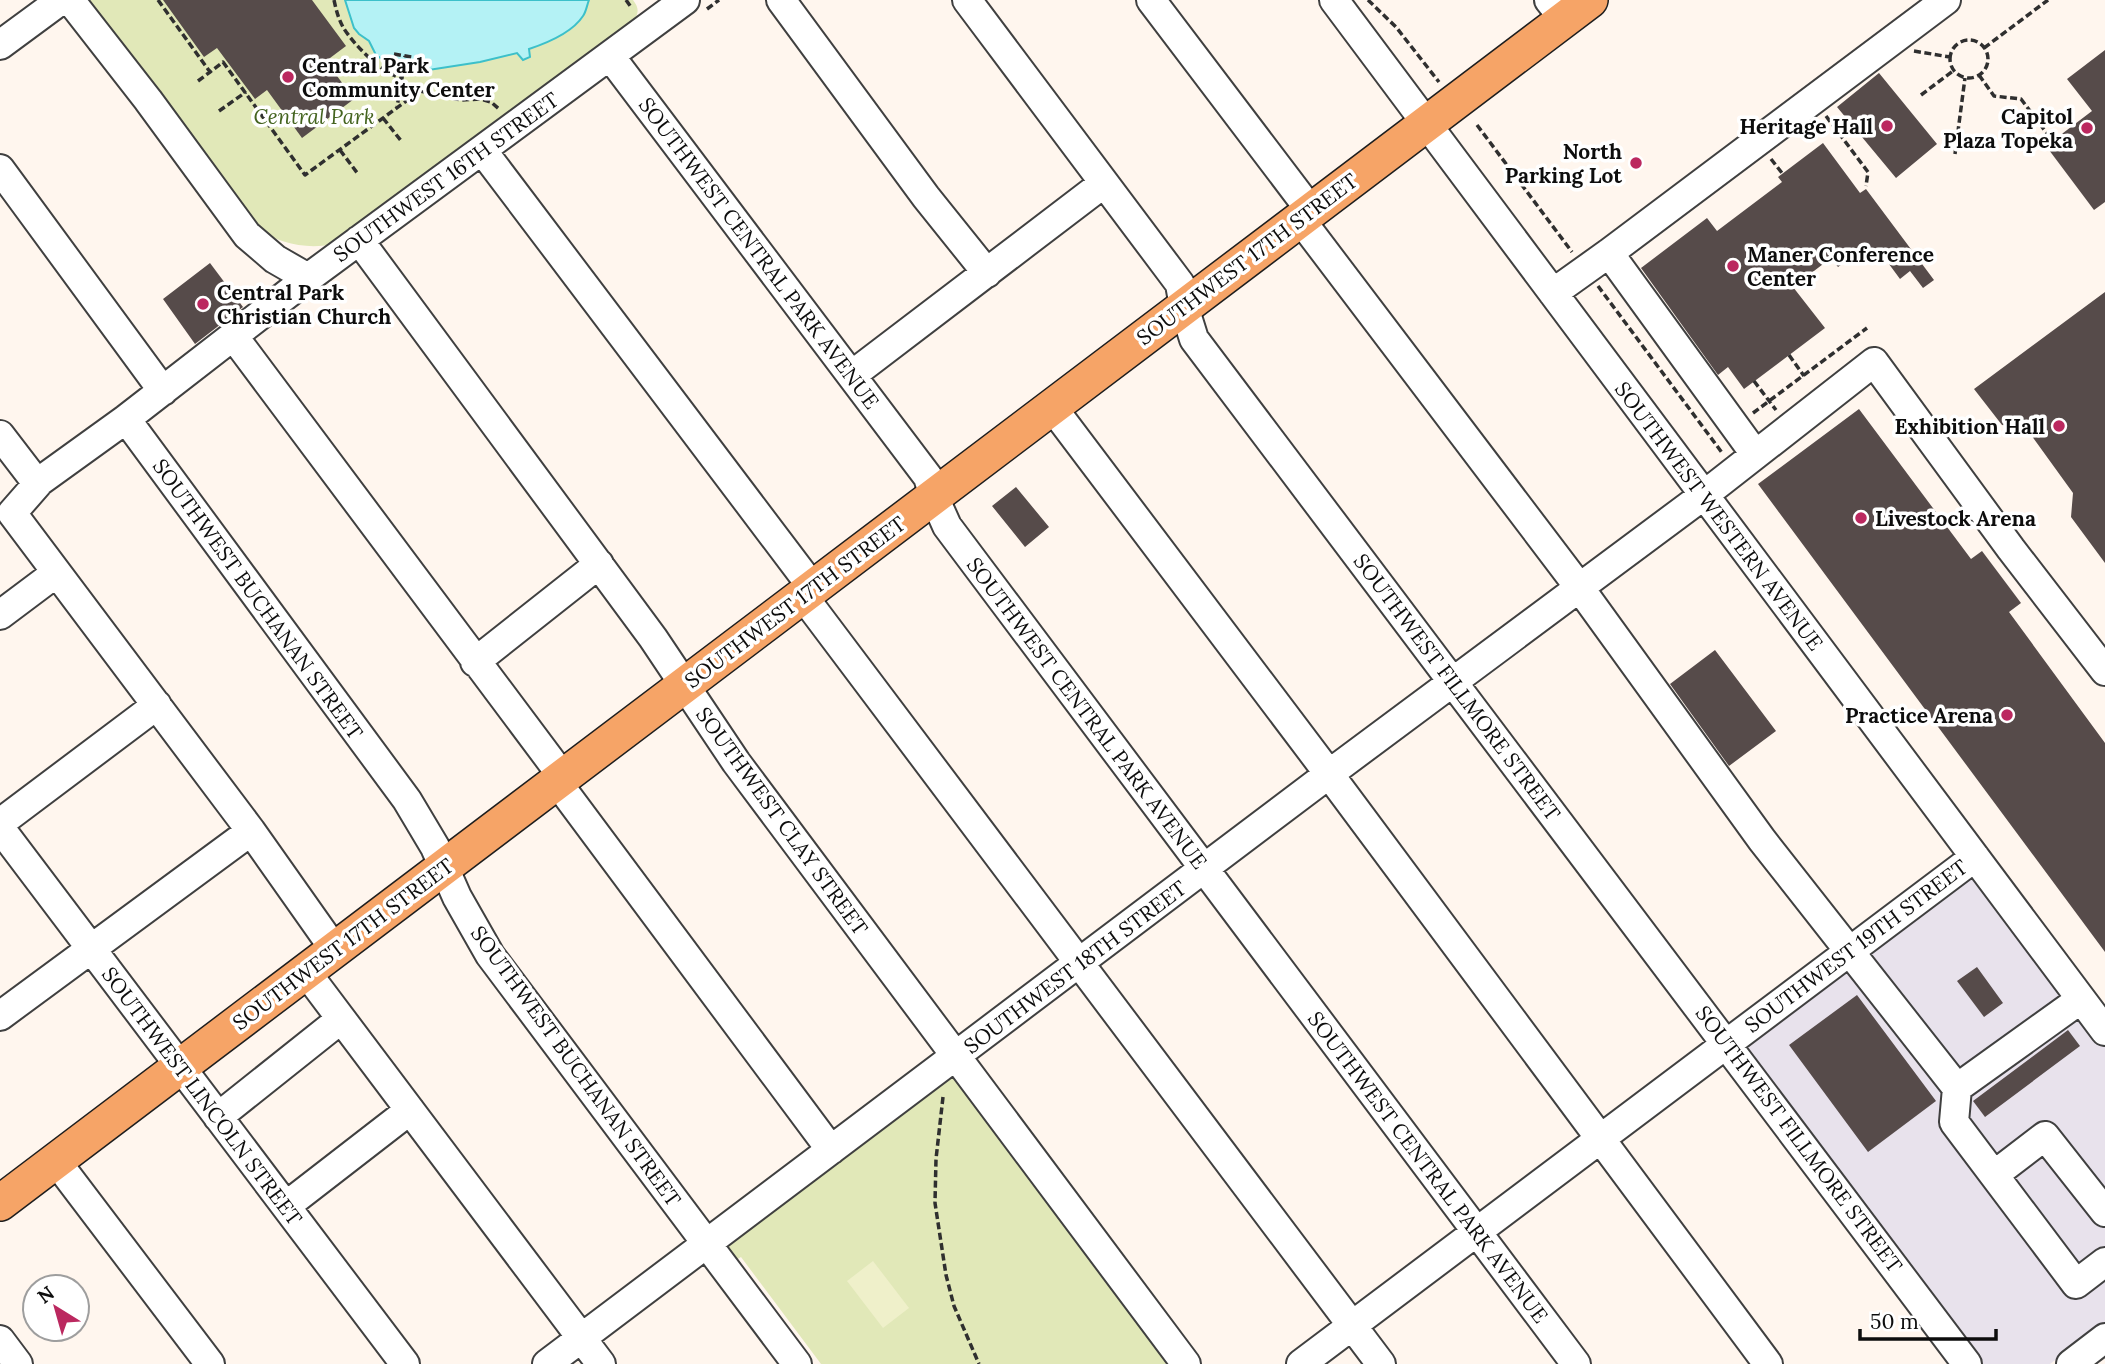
<svg xmlns="http://www.w3.org/2000/svg" width="2105" height="1364" font-family="Lora,serif">
<rect width="100%" height="100%" fill="#fff6ee"/>
<!-- industrial -->
<path fill="#e8e2ec" d="M1970,876l11,5 9,12 115,154v275l-55,42h-74l-233,-310 4,-17z"/>
<!-- green -->
<path fill="#e1e8b8" d="M87,0h546c6,8 6,12 1,21l-299,222c-25,8 -56,0 -78,-14z
M953,1078l4,3 214,283h-350l-80,-107 -8,5 -6,-10 2,-10 217,-163z"/>
<!-- pitch -->
<path fill="#eff0ca" d="M873,1261l36,47 -26,20 -36,-47z"/>
<!-- water -->
<path fill="#b4f2f5" stroke="#3cc0ca" stroke-width="2" d="M345,0h244c-2,5 -3,12 -6,16 -11,17 -36,27 -54,33l1,8 -7,3 -6,-7 -37,9 -58,9 -24,-2 -22,-14 -7,-14 -10,-7 -5,-6z"/>
<!-- building -->
<path fill="#564b4a" d="M163,0h149l34,46 -20,15 28,38 -52,39 -35,-48 -12,9 -38,-51 -13,9z
M2105,50v152l-11,8 -48,-64 46,-35 -25,-32z
M1879,73l58,71 -41,34 -59,-71z
M1823,143l37,50 6,-4 68,91 -11,8 -13,-17 -10,8 -14,-19 -7,5 -14,-18 -27,20 -7,-9 -38,29 32,41 -81,61 -16,-22 -10,8 -77,-107 66,-50 10,13 65,-49 -4,-5z
M210,263l33,44 -48,37 -32,-45z
M2105,292v271l-34,-46 2,-24 -47,-65 -24,-3 -28,-36z
M1859,409l112,150 11,-8 39,52 -12,9 96,131v209l-347,-468z
M1016,487l33,40 -24,20 -33,-41z
M1715,650l61,81 -47,35 -59,-82z
M1977,967l26,36 -19,14 -27,-36z
M1857,995l79,106 -68,51 -79,-107z
M2068,1030l12,16 -95,71 -12,-16z"/>
<g fill="none" stroke-linecap="round" stroke-linejoin="round">
<defs>
<path id="minor" d="M70,0l78,100 99,135 28,24 33,19
M781,0l145,197 61,76
M967,0l213,284 4,23 10,32 773,1025
M1151,0l160,211
M1334,0l771,1031
M1549,0l15,19
M0,45l61,-45
M610,56l318,421 6,20 13,29 629,838
M482,150l331,438
M0,169l163,222
M1300,219l279,368 183,253 195,248 124,-89
M359,240l294,398 83,124 450,602
M1609,253l146,201
M1553,293l56,-40 337,-253
M234,337l329,440
M852,375l252,-192
M1052,407l277,367 439,590
M126,419l281,381 28,47 22,50 33,58 307,409
M0,435l33,43 7,3
M803,596l578,768
M0,615l56,-42
M475,662l124,-98
M557,782l274,368
M0,823l157,-118
M0,828l405,536
M335,950l-84,-119 -239,-318 28,-32 86,-62 182,-141 377,-278
M306,972l295,392
M0,1016l251,-185
M1957,1088l-3,34 122,162 29,-22
M218,1117l123,-98
M56,1161l154,203
M1994,1175l51,-39 60,76
M286,1206l124,-96
M0,1340l18,24
M547,1364l782,-590 375,-279 170,-133 137,187 94,122
M1301,1364l674,-507
M2071,1364l34,-26"/>
<path id="major" d="M0,1203l1590,-1203"/>
</defs>
<!-- minor casing -->
<use href="#minor" stroke="#404040" stroke-width="32"/>
<!-- major casing -->
<use href="#major" stroke="#1e1e1e" stroke-width="38"/>
<!-- path -->
<path stroke="#2f2f2f" stroke-width="3.5" stroke-dasharray="7 3.5" stroke-linecap="butt" d="M158,0l52,72 13,-10 82,113 115,-84 41,9 19,-1 11,3 8,7
M334,0c2,9 4,18 9,27 10,17 39,47 59,51l-5,29
M626,0l5,7
M1368,0l28,27 43,55
M707,9l12,-9
M1950 59a19 19 0 1 1 38 0a19 19 0 1 1-38 0Z
M1984,48l64,-48
M1914,51l36,6
M394,54l23,4
M1979,75l15,21 27,3 31,41
M402,78l3,-22
M198,81l12,-9
M1921,95l32,-24
M219,111l27,-19
M1826,116l42,56 -2,14
M383,118l19,24
M1477,125l95,127
M340,150l18,24
M1955,154l10,-76
M1771,159l11,14
M1598,286l125,168
M1789,355l15,21
M1754,381l22,29
M1753,413l114,-85
M943,1097l-7,62 -1,44 11,72 8,31 25,58"/>
<!-- minor -->
<use href="#minor" stroke="#fff" stroke-width="28"/>
<!-- major -->
<use href="#major" stroke="#f6a467" stroke-width="35"/>
</g>
<!-- markers -->
<g fill="#bb285f" stroke="#fff" stroke-width="2.5">
<circle cx="288" cy="77" r="7"/>
<circle cx="1887" cy="126" r="7"/>
<circle cx="2087" cy="128" r="7"/>
<circle cx="1636" cy="163" r="7"/>
<circle cx="1733" cy="266" r="7"/>
<circle cx="203" cy="304" r="7"/>
<circle cx="2059" cy="426" r="7"/>
<circle cx="1861" cy="518" r="7"/>
<circle cx="2007" cy="715" r="7"/>
</g>
<g text-anchor="middle" dominant-baseline="central" stroke-width="7" stroke-linejoin="round" paint-order="stroke">
<!-- poi labels -->
<g font-size="21" font-weight="bold" fill="#0d0d0d" stroke="#fff" text-anchor="end">
<text x="302" y="65" text-anchor="start">Central Park<tspan x="302" dy="24">Community Center</tspan></text>
<text x="2073" y="116">Capitol<tspan x="2073" dy="24">Plaza Topeka</tspan></text>
<text x="1873" y="126">Heritage Hall</text>
<text x="1622" y="151">North<tspan x="1622" dy="24">Parking Lot</tspan></text>
<text x="1747" y="254" text-anchor="start">Maner Conference<tspan x="1747" dy="24">Center</tspan></text>
<text x="217" y="292" text-anchor="start">Central Park<tspan x="217" dy="24">Christian Church</tspan></text>
<text x="2045" y="426">Exhibition Hall</text>
<text x="1875" y="518" text-anchor="start">Livestock Arena</text>
<text x="1993" y="715">Practice Arena</text>
</g>
<!-- park labels -->
<g font-size="21" font-style="italic" fill="#44641f" stroke="#fff">
<text x="314" y="116">Central Park</text>
</g>
<!-- street labels -->
<g font-size="21" fill="#0d0d0d" stroke="#fff">
<text transform="translate(446 177) rotate(-36)">SOUTHWEST 16TH STREET</text>
<text transform="translate(759 253) rotate(53)">SOUTHWEST CENTRAL PARK AVENUE</text>
<text transform="translate(1247 259) rotate(-37)">SOUTHWEST 17TH STREET</text>
<text transform="translate(1719 516) rotate(53)">SOUTHWEST WESTERN AVENUE</text>
<text transform="translate(258 599) rotate(54)">SOUTHWEST BUCHANAN STREET</text>
<text transform="translate(795 602) rotate(-37)">SOUTHWEST 17TH STREET</text>
<text transform="translate(1457 687) rotate(53)">SOUTHWEST FILLMORE STREET</text>
<text transform="translate(1087 713) rotate(53)">SOUTHWEST CENTRAL PARK AVENUE</text>
<text transform="translate(782 821) rotate(54)">SOUTHWEST CLAY STREET</text>
<text transform="translate(343 944) rotate(-37)">SOUTHWEST 17TH STREET</text>
<text transform="translate(1856 946) rotate(-37)">SOUTHWEST 19TH STREET</text>
<text transform="translate(1075 967) rotate(-37)">SOUTHWEST 18TH STREET</text>
<text transform="translate(576 1066) rotate(54)">SOUTHWEST BUCHANAN STREET</text>
<text transform="translate(202 1096) rotate(53)">SOUTHWEST LINCOLN STREET</text>
<text transform="translate(1799 1139) rotate(53)">SOUTHWEST FILLMORE STREET</text>
<text transform="translate(1428 1167) rotate(53)">SOUTHWEST CENTRAL PARK AVENUE</text>
</g>
</g>
<!-- north arrow -->
<g transform="translate(56 1308) rotate(323)"><circle r="33" fill="#ffffff" stroke="#9e9e9e" stroke-width="2"/>
<path d="M0-5L12 26L0 18L-12 26Z" fill="#bb285f"/>
<text y="-10" font-size="19" font-weight="bold" text-anchor="middle" fill="#0d0d0d">N</text>
</g>
<!-- scale -->
<path d="M1860 1329v10h136v-10" fill="none" stroke="#0d0d0d" stroke-width="3.5"/>
<text x="1870" y="1329" font-size="21" fill="#0d0d0d" stroke="#ffffff" stroke-width="5" paint-order="stroke">50 m</text>
</svg>
